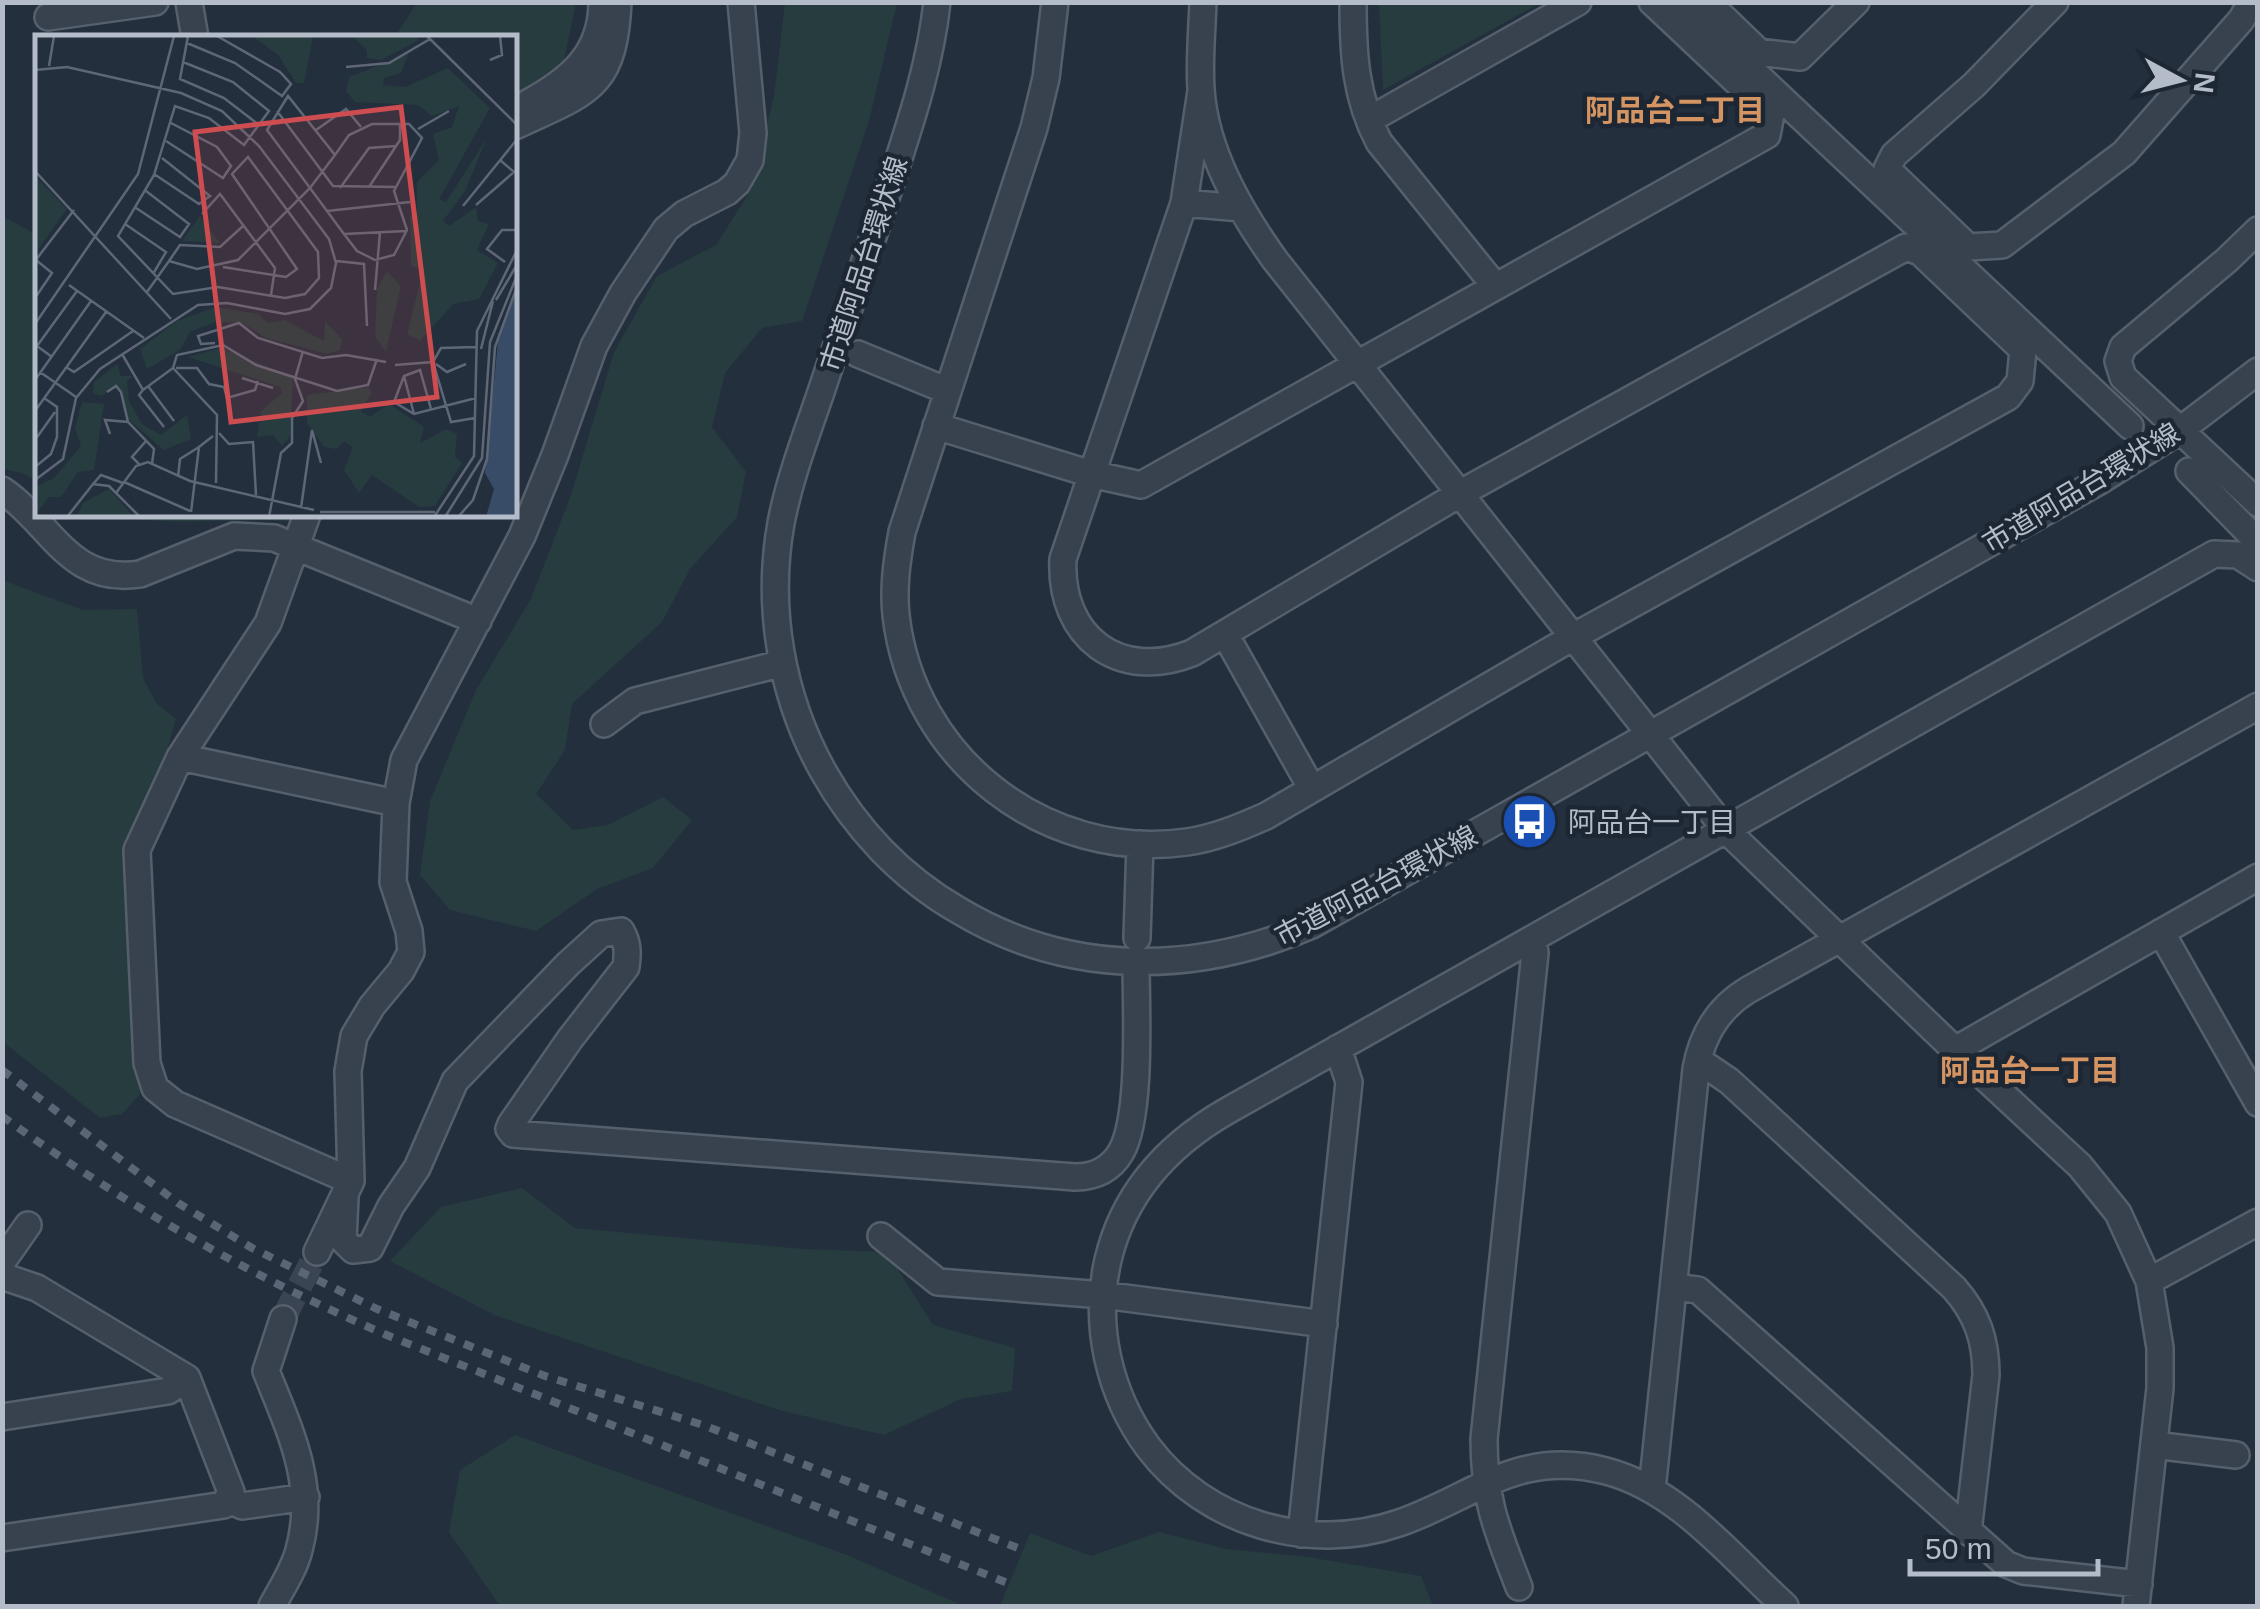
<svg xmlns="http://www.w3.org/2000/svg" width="2260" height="1609" font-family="Helvetica,'Noto Sans JP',sans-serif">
<rect width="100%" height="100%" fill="#242f3e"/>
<!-- green -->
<path fill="#263c3f" d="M417,3h159l-16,76 -45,31v-72h-121z
M785,3h112l-28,118 -67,200 -40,7 -37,45 -13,54 34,45 -9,45 -47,52 -28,53 -90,82 -7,46 -29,44 37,36 35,-5 55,-28 29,23 -39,48 -56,21 -61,42 -86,-21 -30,-35 10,-74 46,-111 55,-91 40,-104 43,-143 43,-76 59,-31 36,-57 22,-92z
M1379,3v-1l161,1 -157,87z
M8,219l29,16v246l-15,-8 -19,-4 -1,-249z
M112,515h179l-2,6c-59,-3 -120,6 -177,-6z
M2,580l81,30 54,-1 6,69 13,25 20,16 -8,28 -43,103 15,244 -18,20 -22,4 -97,-76z
M522,1188l53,40 228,21 84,3 46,73 82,23 -3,43 -51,8 -77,36 -105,-25 -285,-95 -104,-54 51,-54z
M515,1435l332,120 117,51h-464l-51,-74 11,-62z
M1159,1532l68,17 81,8 113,19 12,30h-433l30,-73 61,23z"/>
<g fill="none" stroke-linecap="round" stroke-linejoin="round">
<!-- minor-tunnel -->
<path stroke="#3a4453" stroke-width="25" stroke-dasharray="25 12" stroke-linecap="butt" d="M283,1319l34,-67"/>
<defs>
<path id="minor" d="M189,2l6,36
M937,2c-7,66 -29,128 -49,190 -22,65 -43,129 -65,194 -15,45 -33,90 -42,137 -15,84 0,173 42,248 32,57 78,106 135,139 111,67 238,65 354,15l786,-443 81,-51 79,-60
M1055,2l-9,76 -12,50 -132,404c-5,28 -9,55 -6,83 16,143 149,247 291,227 28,-4 54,-15 79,-26l307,-179 435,-240 12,-16 3,-31 -103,-98 -14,-5 -445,246 -269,160c-73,29 -133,-16 -129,-94l121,-356 17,-112
M1203,2c-1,29 -4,59 -2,87 4,62 39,122 74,171l451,570 229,220 125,116 38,47 31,68 11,67v40l-24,218
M1353,2c0,51 2,95 26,140l116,144
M1679,2l451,424
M1707,2l52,50 41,5 56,-55
M2055,2l-81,83 -80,70 -7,14 81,78 34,-2 122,-92 117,-133 11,-18
M48,17l107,-15
M528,103c42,-23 74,-49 74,-101
M1369,120l209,-118
M515,126c72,-34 99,-36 103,-124
M1184,203l57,5
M2258,230l-31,30 -104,87 -5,14 5,16 135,126
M858,354l90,37
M936,426l155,48 50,11 626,-350 4,-21 -119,-112
M2189,471l69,71
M2,490c50,34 67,95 138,84l94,-38 40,2 204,83
M307,515l-39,108 -88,134 -43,93 10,213 8,25 20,16 176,77
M1225,634l87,155
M604,724l31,-23 148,-38
M180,757l216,46
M2161,932l97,171
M1137,938l3,-94
M1955,1050l303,-173
M1698,1060l31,21 225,207c23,26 32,52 32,87l-18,157
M345,1198l-2,42 10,10 17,-2 21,-42 26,-38 38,-87 113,-117 33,-30 20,-3c7,12 7,22 5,36l-56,72 -59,85 -2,5 4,5 562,43c20,0 36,-8 46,-25 21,-36 15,-145 15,-189
M881,1236l57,46 165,13 221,29
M317,1252l34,-71 -3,-110 6,-35 18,-30 29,-35 10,-19 -2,-21 -16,-49 3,-79 8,-43 118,-224 33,-81 39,-109 29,-53 43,-64 18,-15 43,-22 10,-9 13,-23 3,-27 -12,-131
M2,1262l26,-37
M2,1276l35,12 150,90 44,114 -7,13 -222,33
M2149,1281l109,-59
M1675,1287l23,3 308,274 17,7 116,13
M2,1417l166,-26 19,-13
M2154,1445l82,10
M1652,1490l44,-421c6,-34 22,-61 52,-79l510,-284
M229,1500l13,6 64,-9
M1301,1534l48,-452 -11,-34
M1519,1587c-22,-57 -35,-86 -35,-148l51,-486 -2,-14
M272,1606c9,-17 22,-36 27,-56 18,-65 -9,-119 -33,-179l17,-52
M1785,1606c-53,-48 -106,-116 -179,-135 -89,-23 -131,26 -207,52 -90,31 -194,0 -251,-76 -39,-53 -55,-122 -40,-187 16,-68 60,-115 119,-149l987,-557 24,1 20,13"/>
</defs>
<!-- minor casing -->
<use href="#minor" stroke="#565f6c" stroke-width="30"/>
<!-- minor -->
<use href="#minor" stroke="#38414e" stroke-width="25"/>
<!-- rail -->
<path stroke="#5a6575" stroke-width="8" stroke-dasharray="10 10" stroke-linecap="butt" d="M2,1070l176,133 74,45 125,61 168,67 158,49 320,125
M2,1116c121,88 250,161 387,220l621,248"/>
</g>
<!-- icons -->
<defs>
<symbol id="bus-disc" viewBox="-11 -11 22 22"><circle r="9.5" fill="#1a4fb4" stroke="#1d2633"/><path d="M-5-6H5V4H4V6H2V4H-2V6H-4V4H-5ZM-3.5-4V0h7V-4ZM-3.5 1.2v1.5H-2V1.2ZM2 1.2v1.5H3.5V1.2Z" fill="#fff"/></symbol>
</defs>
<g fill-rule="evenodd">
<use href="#bus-disc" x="1498" y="790" width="63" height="63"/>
</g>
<g text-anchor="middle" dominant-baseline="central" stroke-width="9" stroke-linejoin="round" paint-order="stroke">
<!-- street labels -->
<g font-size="28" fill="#b4bcc9" stroke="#1d2633">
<text transform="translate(864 264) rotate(-72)">市道阿品台環状線</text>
<text transform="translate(2081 488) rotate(-31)">市道阿品台環状線</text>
<text transform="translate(1376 886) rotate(-28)">市道阿品台環状線</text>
</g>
<!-- poi labels -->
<g font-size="28" fill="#b4bcc9" stroke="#1d2633" text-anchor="start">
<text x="1568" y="822">阿品台一丁目</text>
</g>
<!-- neighbourhood labels -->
<g font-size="30" font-weight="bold" fill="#d59563" stroke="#1d2633">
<text x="1675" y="110">阿品台二丁目</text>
<text x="2030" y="1070">阿品台一丁目</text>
</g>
</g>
<!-- overview -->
<g transform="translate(35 35)">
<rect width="482" height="482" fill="#242f3e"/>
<path d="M217,1h61l-9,47h-8l-18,-28zM317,1h63l4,4 -38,20 -14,-2v-8zM373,19l-7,19 -17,5 -1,7 22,2 43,-19 42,40 -51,91 7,3 41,-64 -22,53 -22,30 6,5 27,-19 2,14 11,3 -12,26 21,13 -19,36 -26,5 -33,37 -13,-7 16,-64 -12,-4 -1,-51 7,-3v-30l22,-22 -6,-26 19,-7 7,-21 -27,10 -14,-11 -63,-3 -9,-11 3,-14zM0,141l32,33 -32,45zM165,181l20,27 -38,-2zM352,236l14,15 -15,66 -11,-15 2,-48zM181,272l43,7 8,9 18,-3 39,21 1,-20 17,18 -2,11 -13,4 -61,-16 -23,-15 -28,-1 -25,10 -10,18 -33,19 -7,-20 37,-28zM186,313l72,29 -3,59 -8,10 -9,-11 -16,2 4,-26 21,-18 -2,-6 -92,-30zM82,329l4,12h12l-6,5 2,20 13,23 19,11 26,-20 4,24 -27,11 -35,-30 -12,-36 -15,12 -9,-3 1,-11zM334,352l3,5 -11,19 9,6 19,-13 35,23 -4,16 26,-14 11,5 -2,23 7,6 -27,43 -16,1 -47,-32 -13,18 -15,-23 9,-23 -9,-6 -7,8 -13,-2 -17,-24v-28zM47,367l22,2 -10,66 -16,2 -17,25h-12l-14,18v-28l19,-9 27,-32 -6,-18zM74,454l25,28h-58l8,-15z" fill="#263c3f"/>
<path d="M482,254v228h-31l8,-28 -9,-16 13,-131z" fill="#394c67"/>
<path fill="none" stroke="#5e6776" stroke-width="2.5" d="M153,1l-8,43 44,19 35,27M392,1l91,90M152,8l48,20 47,33 9,-12 -11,-12 -63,-36M455,25l12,-5 -2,-19M148,27l50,20 36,29 -25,34 -35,-27 -34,-12 -21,69 -36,61 55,58 45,-7 67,11 20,-4 14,-16 -1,-26 -70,-95 -16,17 65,95 -11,8 -63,-10M14,31l5,-30M311,32l43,-4 41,-24M0,35l32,-3 114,26 41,18 37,35 70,93 7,24 -5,25 -21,21 -25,5 -58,-11 -29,2 -98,64 -24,29 -13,61 -28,21M242,76l56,75 63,1M383,94l31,-18M281,95l30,-21 15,18M131,106l57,37 8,-12 -14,-19 -46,-24M0,136l136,148M119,139l45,30 11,-8 -48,-38M334,152l31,-47v-17M305,153l29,-40 27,-2M441,170l38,-33 -14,-12M428,171l55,-68M101,173l44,29 9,-13 -43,-33M292,176l83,-9M167,179l18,-20 55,74 -4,27M90,189l41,28 -13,22M309,199l62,-3M0,226l39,-51M134,226l11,-16 40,2 23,-21M301,226l28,3 3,62M470,227l-18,-13 15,-19h16M34,250l75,53M340,255l5,-58M112,257l22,-31 28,8 41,-9 72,-72 25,-33 14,-20 23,-11h37l13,14 -28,53 13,39 -13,25 -19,5 -18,-9 -13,-17 -34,-46 -43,-58 21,-34 47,59M0,263l17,-25 -16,-13M461,265l22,-37M0,289l103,-150 36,-138M180,308l-14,1 -3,-8 41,-13 19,15 64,20 24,-3 40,7M446,314l12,-48M87,319l21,36 30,-22 4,-13 46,-10 33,20 81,26 31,-6 9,-26M17,322l-15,-11 40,-55M398,327l18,60 24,-4M401,329l11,8 19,-8M360,330l38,-3 8,-14 35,-1M31,332l8,5 59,-41M138,333l44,47 -1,68M141,333h21l12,16 15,3 3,11 28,-8 3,-9M5,337l36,25M369,341l10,38M207,343l31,10M0,345l56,-79M113,351l26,35M108,355l-4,5 25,32M72,357l9,-6 5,6 7,30M396,374l-11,-39 -16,6 -10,26 20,12 62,-16M0,376l71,-99M277,395l9,33M184,398l10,11 24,-2 3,53M75,399l-5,-14 23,2 26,27 -2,15M0,405l20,-28M104,429l-7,-7 14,-16M0,432l16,-13 6,-17v-30l-13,-9M143,442l2,-18 19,-12M89,447l66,29M58,449l8,-9 22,8M81,458l20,-27 12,-4 42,19 124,29M266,473l11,-78M156,477l8,-65 14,-11M285,477h115M32,482l26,-33 16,2 31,31M234,482l12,-64 11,-10v-25l11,-17 -8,-22 8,-28M399,482l40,-61 3,-125 41,-83M410,482l37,-59 8,-116 28,-69M423,482l15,-17 14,-41 8,-112 23,-63"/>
<path fill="#ce4d50" fill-opacity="0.15" stroke="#ce4d50" stroke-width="5" d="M366,72l36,290 -206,25 -36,-290z"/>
<rect width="482" height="482" fill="none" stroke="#b4bcc9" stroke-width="5"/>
</g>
<!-- border -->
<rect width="2260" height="1609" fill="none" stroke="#b4bcc9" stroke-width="10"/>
<!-- north arrow -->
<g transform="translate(2180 80) rotate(97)" stroke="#1d2633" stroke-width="8" paint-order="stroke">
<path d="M0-8L18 38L0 25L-18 38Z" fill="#b4bcc9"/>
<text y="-15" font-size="28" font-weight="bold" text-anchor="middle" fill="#b4bcc9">N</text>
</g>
<!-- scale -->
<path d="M1910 1559v15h188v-15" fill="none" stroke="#b4bcc9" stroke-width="5"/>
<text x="1925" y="1559" font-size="30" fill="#b4bcc9" stroke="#1d2633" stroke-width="8" paint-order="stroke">50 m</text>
</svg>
